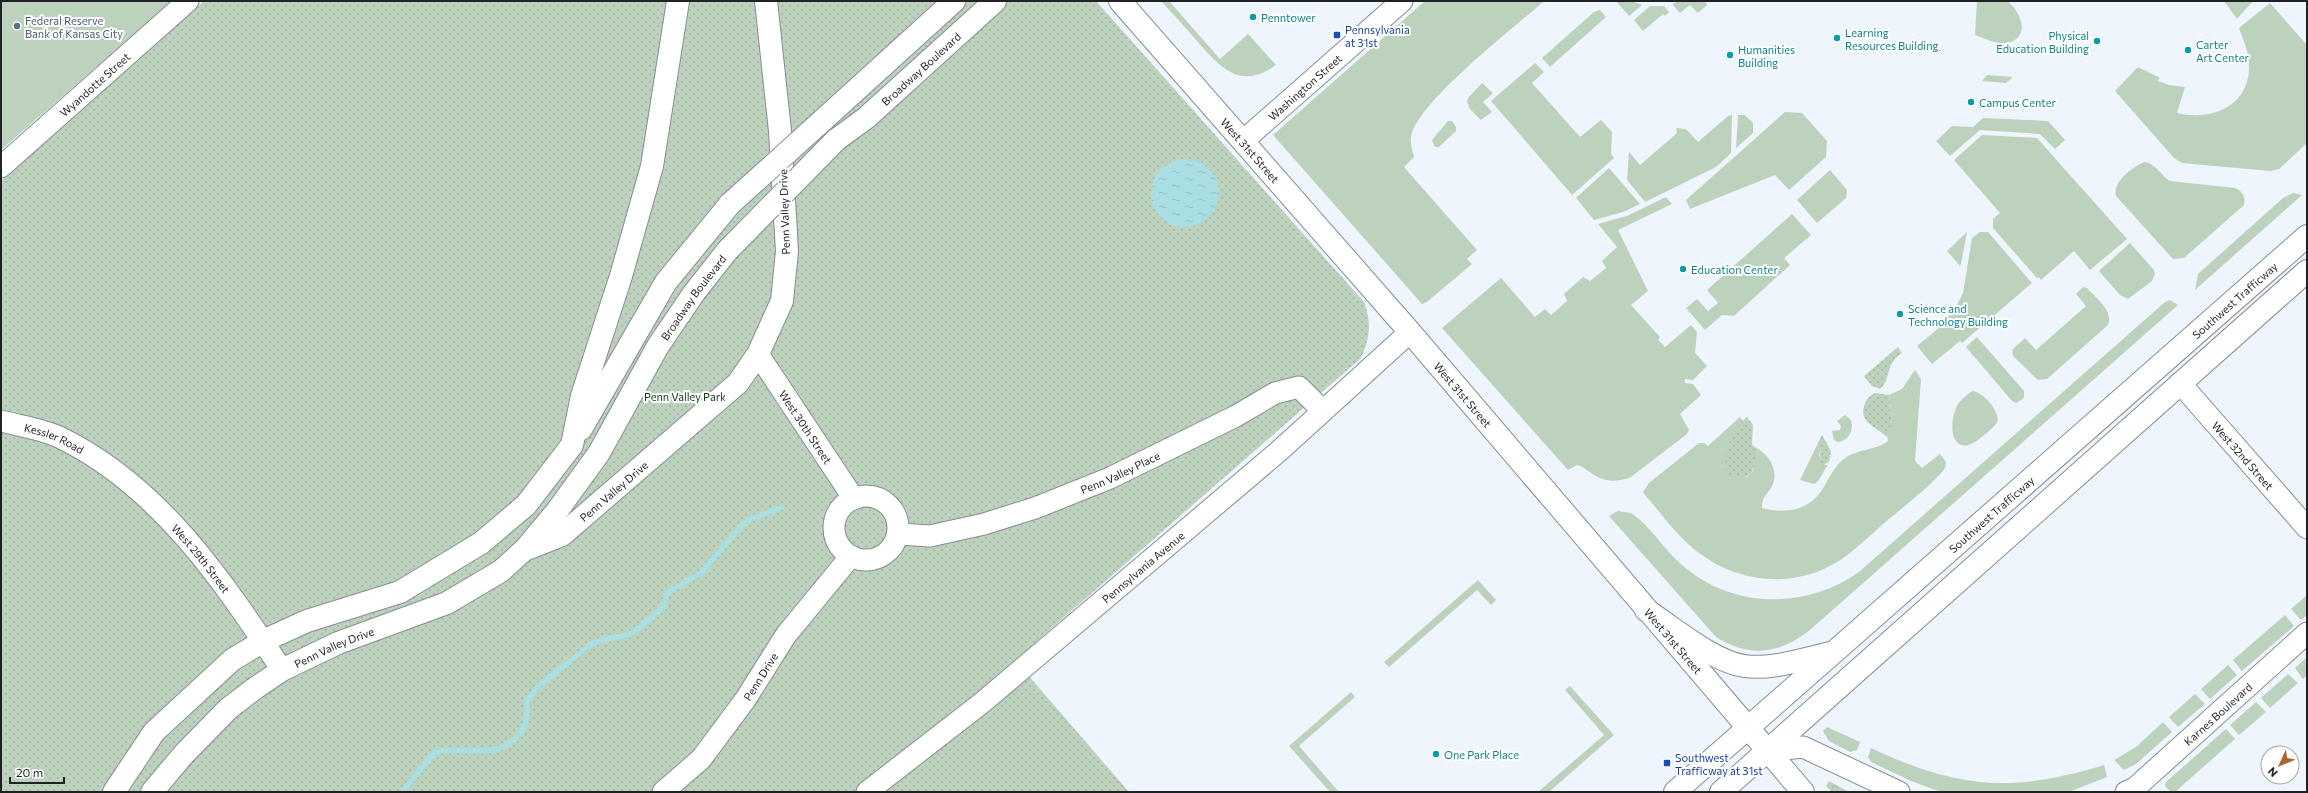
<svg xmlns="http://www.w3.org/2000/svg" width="2308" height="793" font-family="Commissioner,sans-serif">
<defs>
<pattern id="forest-crowns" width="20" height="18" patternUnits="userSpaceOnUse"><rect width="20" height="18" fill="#bdd2bd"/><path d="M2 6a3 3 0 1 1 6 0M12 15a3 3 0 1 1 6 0" fill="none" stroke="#a2b4a2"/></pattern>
<pattern id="park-dots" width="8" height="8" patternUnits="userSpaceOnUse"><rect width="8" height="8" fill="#bdd2bd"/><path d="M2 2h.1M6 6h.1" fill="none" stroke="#a2b4a2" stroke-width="1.8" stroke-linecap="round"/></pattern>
<pattern id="water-ripples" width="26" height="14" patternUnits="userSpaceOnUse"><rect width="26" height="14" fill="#a9dfe3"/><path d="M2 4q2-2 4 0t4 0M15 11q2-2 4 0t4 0" fill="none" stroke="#91bfc3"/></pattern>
</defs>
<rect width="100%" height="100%" fill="#eef5fd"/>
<!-- grass -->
<path fill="#bdd2bd" d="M1,1h171l-171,149z
M1161,1h8l51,58 28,-25 28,31c-36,26 -56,2 -80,-25 -11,-13 -23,-26 -35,-39z
M1425,1h119c-31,28 -119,95 -132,132 -3,9 0,15 2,24l-10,10 73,83 -10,9 5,5 -45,38 -5,2 -149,-169z
M1616,1h16l10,4 -13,11z
M1678,1h27l2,4 -9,8 -8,-8 -10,8 -8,-9z
M1977,1h30c12,8 24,33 4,41 -12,4 -25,-3 -36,-7z
M2224,1h29l-16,18z
M2270,3l37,42v98l-28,26 -9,2 -88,-8 -8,-5 -59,-67 23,-24 22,11 -2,3 11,4 16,2 -8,26c32,8 70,-5 72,-43 1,-15 -5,-28 -10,-42z
M1650,6h14l5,6 -4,4 -2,-2 -20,17 -9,-11z
M1600,10l6,7 -56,50 -8,-9 52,-46z
M1535,63l9,9 -12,11 48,54 21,-17 11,12 -1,22 3,4 -42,37 -81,-94z
M1987,75l26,2 -7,6 -24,-2z
M1482,83l11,10 -10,9 9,10 -11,8 -11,-11 -3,-7 1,-4z
M1785,112l17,1 25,28 -1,16 -37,33 -14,-15 -85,34 -4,-9z
M1732,115l-1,38 -15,14 -71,35 -18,-22 2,-28 11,13 37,-32 -1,-5 10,1 12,13 30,-26z
M1738,115h7l8,8v10l-17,15z
M1983,118l65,3 17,19 -10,9 -15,-15 -60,-4 -30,26 -14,-15 16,-15 21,1z
M1448,121h4l4,6v4l-17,16h-4l-3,-7z
M1982,135l55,3 90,101 -37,31 -16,-19 -33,29 -2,-3 -2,1 -44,-50v-9l7,-6 -46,-53z
M2144,162c10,0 18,14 26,19l65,7c7,3 11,8 9,17l-60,53 -11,1 -57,-63c-4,-14 17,-29 28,-34z
M1609,168l31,36 -17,8 -29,8 -18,-22z
M1830,170l17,20 -1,8 -29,25 -20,-23z
M2293,193l9,2 -107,95 3,-16 85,-76z
M1666,197l6,7 -54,26 30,61 -17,14 29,32 -2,3 7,7 26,-22 6,7 -2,21 12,13 -14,14 -8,-1v4l8,1 8,11 -21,19 9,16 -2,4 -56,43c-15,6 -27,5 -40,-4 -5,-3 -8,-7 -14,-8l-9,5 -126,-142 59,-50 34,39 10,-8 6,6 16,-14 -3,-7 19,-17 7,4 16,-13 -4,-7 15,-14 -19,-23 29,-8z
M1792,214l19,21 -27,23 6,7 -56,51 -12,-1 -17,15 -19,-22 11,-9 11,12 10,-8 -11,-13z
M1967,232l-6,32 -1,2 -13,-15z
M1980,232h8l44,51 -70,60 -2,-2 -28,23 -15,-18 22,-18 17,-21 7,-14 9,-55z
M2130,243l24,27 1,4 -3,7 -24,18 -8,-4 -21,-24z
M2083,287l4,1c9,10 27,23 21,37l-61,54 -9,1 -25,-24 -1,-6 13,-12 11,12 50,-44 -10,-12z
M2170,300l8,5 -368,325c-30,24 -61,28 -94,7l-107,-121 9,-5 13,2c20,13 33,37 51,52 50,44 123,45 177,7l306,-270z
M1977,337l47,54v7l-8,5 -4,-2 -46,-54z
M1915,370l6,9 -6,82 7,7 18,-14 6,8 -1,6c-12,17 -46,42 -63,57 -10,9 -21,19 -32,28 -45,36 -106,34 -151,0 -21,-15 -37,-39 -54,-58l-2,-3 6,-9 50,-40h5l4,3 32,-29 3,4c-11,13 -17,27 -17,44l21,12 6,-6 5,-22c12,7 20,21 15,35 -5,11 -11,11 -11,24 23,6 46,3 60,-18 8,-13 13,-26 26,-34 13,-7 28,-6 40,-15l-1,-7 5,-13 -3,-26 13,-6z
M1972,391c12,2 25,17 26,29 -3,7 -9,11 -15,16 -29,26 -37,-7 -26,-30 3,-6 10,-11 15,-15z
M1845,415l6,5c3,10 -2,21 -13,22l-4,-2 -2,-9 8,-1 1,-4 -4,-5z
M1817,445l4,4 -2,7 6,9h3c-5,5 -8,17 -14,19l-14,-4z
M1478,580l18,20 -5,5 -14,-15 -88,77 -5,-5z
M2307,595v20l-6,5 -10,-11z
M2285,615l9,11 -52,45 -9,-11z
M2307,657v18l-4,4 -8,-11z
M2228,665l9,10 -27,24 -9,-10z
M2288,674l10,9 -28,25 -9,-10z
M1570,686l44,49 -65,57h-11l66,-57 -39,-45z
M1351,692l4,5 -56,49 40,46h-9l-41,-46z
M2195,694l10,10 -27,23 -9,-10z
M2256,702l10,10 -27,23 -9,-10z
M2163,722l9,10 -36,32 -12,6 -10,-10 22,-13z
M1827,727l33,15 -3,8 -7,2 -21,-11 -6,-10z
M2226,729l9,10 -60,53h-4l-6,-6 1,-4z
M1871,748c87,41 141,45 233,17l3,12 -38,15h-128l-30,-11 -40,-19 -3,-5z"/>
<!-- forest -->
<path fill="url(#forest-crowns)" d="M1829,781l20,11h-17l-6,-6z"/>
<!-- park -->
<path fill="url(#park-dots)" d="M204,1h892l268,301c8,21 6,38 -4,57l-345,301 114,132h-1128v-611z
M1898,347l4,6c-18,12 -10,26 -22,36l-8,-3 -8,-10z
M1876,393l13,2 3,26 -5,16c-10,-10 -30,-15 -22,-33 2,-6 5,-9 11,-11z
M1747,417l6,8 -1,20 6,4c-5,23 -4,34 -31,25 -5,-21 4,-43 20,-57z
M1822,435l9,16 -2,11 -6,3 -4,-5 2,-11 -4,-4z"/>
<!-- water -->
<path fill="url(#water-ripples)" d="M1151 193a34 34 0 1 1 68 0a34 34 0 1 1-68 0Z"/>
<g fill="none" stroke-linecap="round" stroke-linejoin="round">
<!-- stream -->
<path stroke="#a9dfe3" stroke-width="5.5" d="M402,792l33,-40c27,-6 57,8 80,-13 12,-11 13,-24 12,-39l12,-15 28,-21 21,-18 11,-5 32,-7 33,-27 3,-14 34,-20 41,-48 11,-7 29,-11"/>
<defs>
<g id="street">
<path id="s1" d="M1243,141l159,-140"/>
<path id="s2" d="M1,167l187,-166"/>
<path id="s3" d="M758,354l96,145"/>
<path id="s4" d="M2180,383l127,145"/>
<path id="s5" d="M1,421c19,5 41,8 58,16 100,48 164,144 223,233"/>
<circle cx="866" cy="528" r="32"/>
<path id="s6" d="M899,534l31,2 54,-12 51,-16 75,-30 126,-62 39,-23 24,-6 24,24"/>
<path d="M1767,751l36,-4 96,45"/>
<path id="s7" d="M663,792l38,-33 44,-59 41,-65 65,-79"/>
<path id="s8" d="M867,792l116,-90 295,-250 132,-120"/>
<path id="s9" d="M2126,792l9,-4 172,-155"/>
</g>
<g id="secondary">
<path id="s10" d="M1120,1l290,331 393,460"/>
<path d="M823,120l131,-119"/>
<path id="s11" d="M836,140l30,-22 129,-117"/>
<path d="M581,429l85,-147 64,-78"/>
<path id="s12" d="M526,548l31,-37 42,-58 59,-107 36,-53 33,-42"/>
<path d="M114,792l40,-60 78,-72 31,-19 44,-20 93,-29 81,-49 45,-38 46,-60 10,-49 39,-120 31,-110 26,-165"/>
<path id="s13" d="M152,792l31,-37 45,-46 26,-20 28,-19 56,-27 109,-40 54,-32 23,-21 38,-15 176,-152 20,-29 24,-53 5,-50 -7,-120 -14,-130"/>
</g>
<g id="primary">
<path d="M1646,610c27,17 66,51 98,56 28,4 59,-7 87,-13"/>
<path id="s14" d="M1675,792l632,-556"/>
<path d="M1721,792l586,-521"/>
</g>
</defs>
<!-- street casing -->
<use href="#street" stroke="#868c93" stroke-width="23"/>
<!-- secondary casing -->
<use href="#secondary" stroke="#868c93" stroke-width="24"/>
<!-- primary casing -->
<use href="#primary" stroke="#868c93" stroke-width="24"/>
<!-- street -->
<use href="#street" stroke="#fff" stroke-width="21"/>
<!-- secondary -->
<use href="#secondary" stroke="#fff" stroke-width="22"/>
<!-- primary -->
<use href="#primary" stroke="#fff" stroke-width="22"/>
<defs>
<path id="secondary-bridge" d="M730,204l93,-84
M727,251l109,-111"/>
</defs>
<!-- secondary-bridge casing -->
<use href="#secondary-bridge" stroke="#868c93" stroke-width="24" stroke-linecap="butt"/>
<!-- secondary-bridge -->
<use href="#secondary-bridge" stroke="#fff" stroke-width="22"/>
</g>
<!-- markers -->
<g fill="#0f9aa8" stroke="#fff" stroke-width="1.5">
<circle cx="1253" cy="17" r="4"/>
<circle cx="1837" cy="38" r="4"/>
<circle cx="2097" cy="41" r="4"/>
<circle cx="2188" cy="50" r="4"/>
<circle cx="1730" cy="55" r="4"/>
<circle cx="1971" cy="102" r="4"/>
<circle cx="1683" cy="269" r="4"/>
<circle cx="1900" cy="314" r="4"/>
<circle cx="1436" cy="754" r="4"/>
</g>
<circle fill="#5c6f8a" stroke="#fff" stroke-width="1.5" cx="17" cy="26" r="4"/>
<g fill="#1a4fb4" stroke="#fff" stroke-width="1.5">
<rect x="1333" y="31" width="8" height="8" rx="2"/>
<rect x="1663" y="759" width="8" height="8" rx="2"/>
</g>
<g text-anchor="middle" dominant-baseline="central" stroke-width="4" stroke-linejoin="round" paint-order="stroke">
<!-- culture labels -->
<g font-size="11" fill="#0d838f" stroke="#fff" text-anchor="start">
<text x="1261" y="17">Penntower</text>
<text x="1845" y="32">Learning<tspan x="1845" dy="13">Resources Building</tspan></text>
<text x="2089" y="35" text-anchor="end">Physical<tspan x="2089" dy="13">Education Building</tspan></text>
<text x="2196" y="44">Carter<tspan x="2196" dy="13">Art Center</tspan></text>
<text x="1738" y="49">Humanities<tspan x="1738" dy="13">Building</tspan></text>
<text x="1979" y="102">Campus Center</text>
<text x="1691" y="269">Education Center</text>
<text x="1908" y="308">Science and<tspan x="1908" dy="13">Technology Building</tspan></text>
<text x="1444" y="754">One Park Place</text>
</g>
<!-- service labels -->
<g font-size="11" fill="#4e5e75" stroke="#fff" text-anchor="start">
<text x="25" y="20">Federal Reserve<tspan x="25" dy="13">Bank of Kansas City</tspan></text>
</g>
<!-- transit labels -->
<g font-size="11" fill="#164399" stroke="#fff" text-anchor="start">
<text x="1345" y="29">Pennsylvania<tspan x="1345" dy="13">at 31st</tspan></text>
<text x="1675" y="757">Southwest<tspan x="1675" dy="13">Trafficway at 31st</tspan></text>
</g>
<!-- street labels -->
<g font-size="11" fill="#1f2124" stroke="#fff">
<text stroke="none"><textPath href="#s11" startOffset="111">Broadway Boulevard</textPath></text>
<text stroke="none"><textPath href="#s2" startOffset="125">Wyandotte Street</textPath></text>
<text stroke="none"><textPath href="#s1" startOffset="82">Washington Street</textPath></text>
<text stroke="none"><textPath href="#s10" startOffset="198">West 31st Street</textPath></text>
<text transform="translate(784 212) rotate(-92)">Penn Valley Drive</text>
<text stroke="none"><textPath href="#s12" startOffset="302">Broadway Boulevard</textPath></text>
<text stroke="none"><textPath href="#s14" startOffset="745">Southwest Trafficway</textPath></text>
<text stroke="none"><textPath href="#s10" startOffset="522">West 31st Street</textPath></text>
<text stroke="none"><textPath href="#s3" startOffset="87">West 30th Street</textPath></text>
<text stroke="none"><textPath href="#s5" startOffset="56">Kessler Road</textPath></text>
<text stroke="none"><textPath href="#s4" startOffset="96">West 32nd Street</textPath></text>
<text stroke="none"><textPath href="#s6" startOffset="232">Penn Valley Place</textPath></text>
<text stroke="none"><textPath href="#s13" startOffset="560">Penn Valley Drive</textPath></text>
<text stroke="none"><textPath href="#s14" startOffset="421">Southwest Trafficway</textPath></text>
<text stroke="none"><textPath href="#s5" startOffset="249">West 29th Street</textPath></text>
<text stroke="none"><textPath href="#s8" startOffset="356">Pennsylvania Avenue</textPath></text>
<text stroke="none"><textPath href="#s10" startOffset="846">West 31st Street</textPath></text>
<text stroke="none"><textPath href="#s13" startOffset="236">Penn Valley Drive</textPath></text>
<text stroke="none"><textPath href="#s7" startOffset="152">Penn Drive</textPath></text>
<text stroke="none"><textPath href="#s9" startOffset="121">Karnes Boulevard</textPath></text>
</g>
<!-- park labels -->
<g font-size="11" fill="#0a3c14" stroke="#fff">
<text x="685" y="396">Penn Valley Park</text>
</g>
</g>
<!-- border -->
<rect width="2308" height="793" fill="none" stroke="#1f2124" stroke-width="4"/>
<!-- north arrow -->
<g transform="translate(2280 765) rotate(226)"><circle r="19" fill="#ffffff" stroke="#a5a6a7"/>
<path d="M0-3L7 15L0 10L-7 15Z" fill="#a86633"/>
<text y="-6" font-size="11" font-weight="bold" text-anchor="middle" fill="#1f2124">N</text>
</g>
<!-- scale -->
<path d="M10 777v6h54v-6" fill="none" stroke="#1f2124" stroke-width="2"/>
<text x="16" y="777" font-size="12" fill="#1f2124" stroke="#ffffff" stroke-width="3" paint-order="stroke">20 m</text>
</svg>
